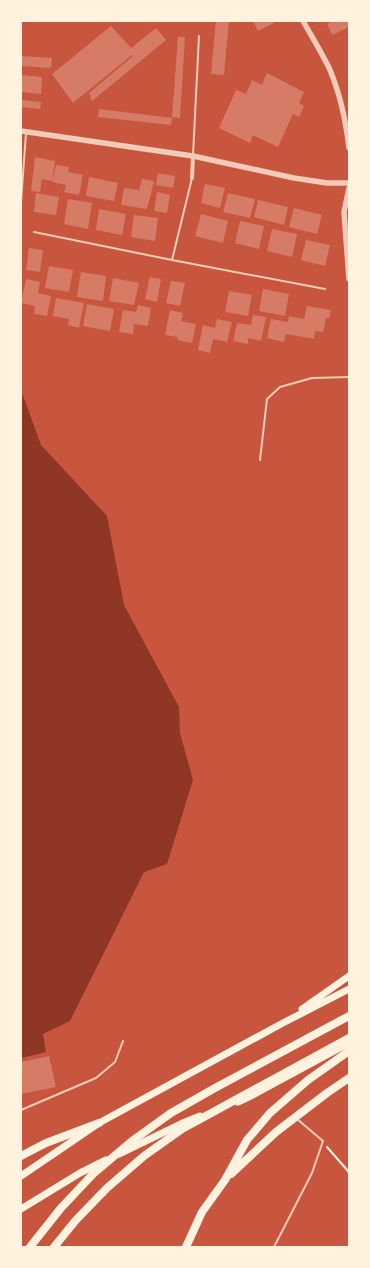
<svg xmlns="http://www.w3.org/2000/svg" width="370" height="1268" font-family="Signika,sans-serif">
<rect width="100%" height="100%" fill="#c8553d"/>
<!-- water -->
<path fill="#8f3625" d="M21,390l20,55 66,71 17,89 55,102 1,26 13,47 -26,84 -23,8 -74,149 -27,13 3,18 -25,6z"/>
<!-- building -->
<path fill="#d67c66" d="M216,21h13l-5,54 -13,-1z
M253,21h20l1,2 -16,8z
M333,21h16v6l-17,8 -5,-11z
M111,26l20,22 25,-20 10,12 -74,61 -3,-8 44,-37 -1,-1 -59,48 -21,-29z
M178,37h7l-5,81 -8,-1z
M21,56l31,2 -1,10 -30,-2z
M267,73l37,19 -5,11 5,3 -5,11 -6,-3 -15,33 -25,-12 -3,8 -31,-15 17,-38 10,4 6,-14 10,5z
M21,75l21,2 -1,17 -20,-2z
M21,100l20,2 -1,7 -19,-2z
M99,109l73,9 -1,7 -73,-8z
M35,157l20,4 -3,20 -10,-2 -2,13 -9,-1z
M56,165l13,2 -1,5 15,3 -4,20 -15,-3 2,-7 -14,-3z
M158,173l17,3 -2,12 -17,-3z
M89,177l29,6 -4,18 -28,-5z
M142,179l12,2 -7,28 -26,-4 3,-17 15,2z
M205,184l20,4 -5,20 -19,-5z
M157,192l13,3 -3,18 -13,-2z
M36,193l23,4 -3,18 -22,-3z
M228,193l27,6 -5,19 -27,-6z
M68,199l24,4 -4,26 -24,-5z
M258,200l30,7 -4,18 -30,-8z
M294,208l28,7 -5,19 -28,-7z
M99,209l27,5 -4,21 -26,-5z
M201,214l27,7 -5,22 -28,-7z
M134,215l24,3 -3,23 -24,-4z
M240,221l24,5 -5,23 -24,-6z
M272,229l25,5 -5,23 -25,-6z
M306,240l24,5 -5,21 -24,-6z
M29,248l14,2 -3,22 -14,-2z
M49,266l24,4 -4,22 -24,-4z
M81,272l25,4 -3,25 -26,-4z
M150,277l11,2 -4,23 -12,-3z
M113,278l26,5 -5,22 -25,-4z
M26,279l14,3 -2,11 13,3 -4,20 -13,-2 1,-8 -14,-3z
M171,281l14,2 -5,23 -14,-3z
M263,289l26,5 -4,22 -26,-5z
M229,291l23,4 -4,21 -23,-4z
M56,298l28,5 -5,25 -11,-3 1,-6 -16,-3z
M87,304l27,5 -4,22 -27,-5z
M138,305l13,3 -3,18 -14,-2 -1,10 -14,-2 4,-22 13,2z
M307,306l24,4 -2,8h-3l-3,14 -8,-1 -1,8 -28,-5 -2,8 -17,-4 4,-19 17,3 1,-6 15,3z
M170,310l13,3 -2,8 15,3 -4,19 -15,-3 1,-3 -13,-2z
M253,315l13,2 -5,24 -13,-3v6l-15,-3 4,-18 14,2z
M217,319l15,3 -5,20 -14,-3 -3,14 -12,-3 5,-25 12,3z
M49,1056l7,31 -35,7v-32z"/>
<g fill="none" stroke-linecap="round" stroke-linejoin="round">
<!-- path -->
<path stroke="#fff3e0" stroke-width="2" d="M327,1147l21,24 1,2"/>
<!-- service -->
<path stroke="#f1ccb7" stroke-width="2" d="M193,155l6,-119
M21,202l5,-69
M34,232l138,28 153,29
M172,260l20,-82
M260,460l7,-61 13,-12 32,-9 37,-1
M21,1110l75,-32 19,-16 8,-21
M274,1247l38,-74 11,-32 -26,-22"/>
<!-- minor -->
<path stroke="#f1ccb7" stroke-width="4" d="M192,178l1,-22"/>
<!-- tertiary -->
<path stroke="#f1ccb7" stroke-width="5.5" d="M303,21c9,16 19,32 27,49 10,24 16,52 19,78
M21,131l172,25 101,22 33,5h22
M349,188l-5,24 5,67"/>
<!-- trunk -->
<path stroke="#fff3e0" stroke-width="7" d="M302,1009l47,-33
M238,1102l13,-6 98,-53
M119,1154l66,-32 15,-6
M21,1176l78,-53 182,-99 68,-35
M21,1209l59,-36 26,-13"/>
<!-- motorway -->
<path stroke="#fff3e0" stroke-width="8" d="M21,1156l25,-13 53,-20
M231,1174l45,-42 51,-39 22,-15
M30,1247l31,-39 32,-34 39,-33 39,-28 44,-25 134,-72
M54,1247l22,-27 31,-32 37,-32 38,-27 167,-91
M186,1247l16,-35 23,-32 22,-40 23,-27 38,-33 41,-29"/>
</g>
<!-- border -->
<rect width="370" height="1268" fill="none" stroke="#fff3e0" stroke-width="44"/>
</svg>
